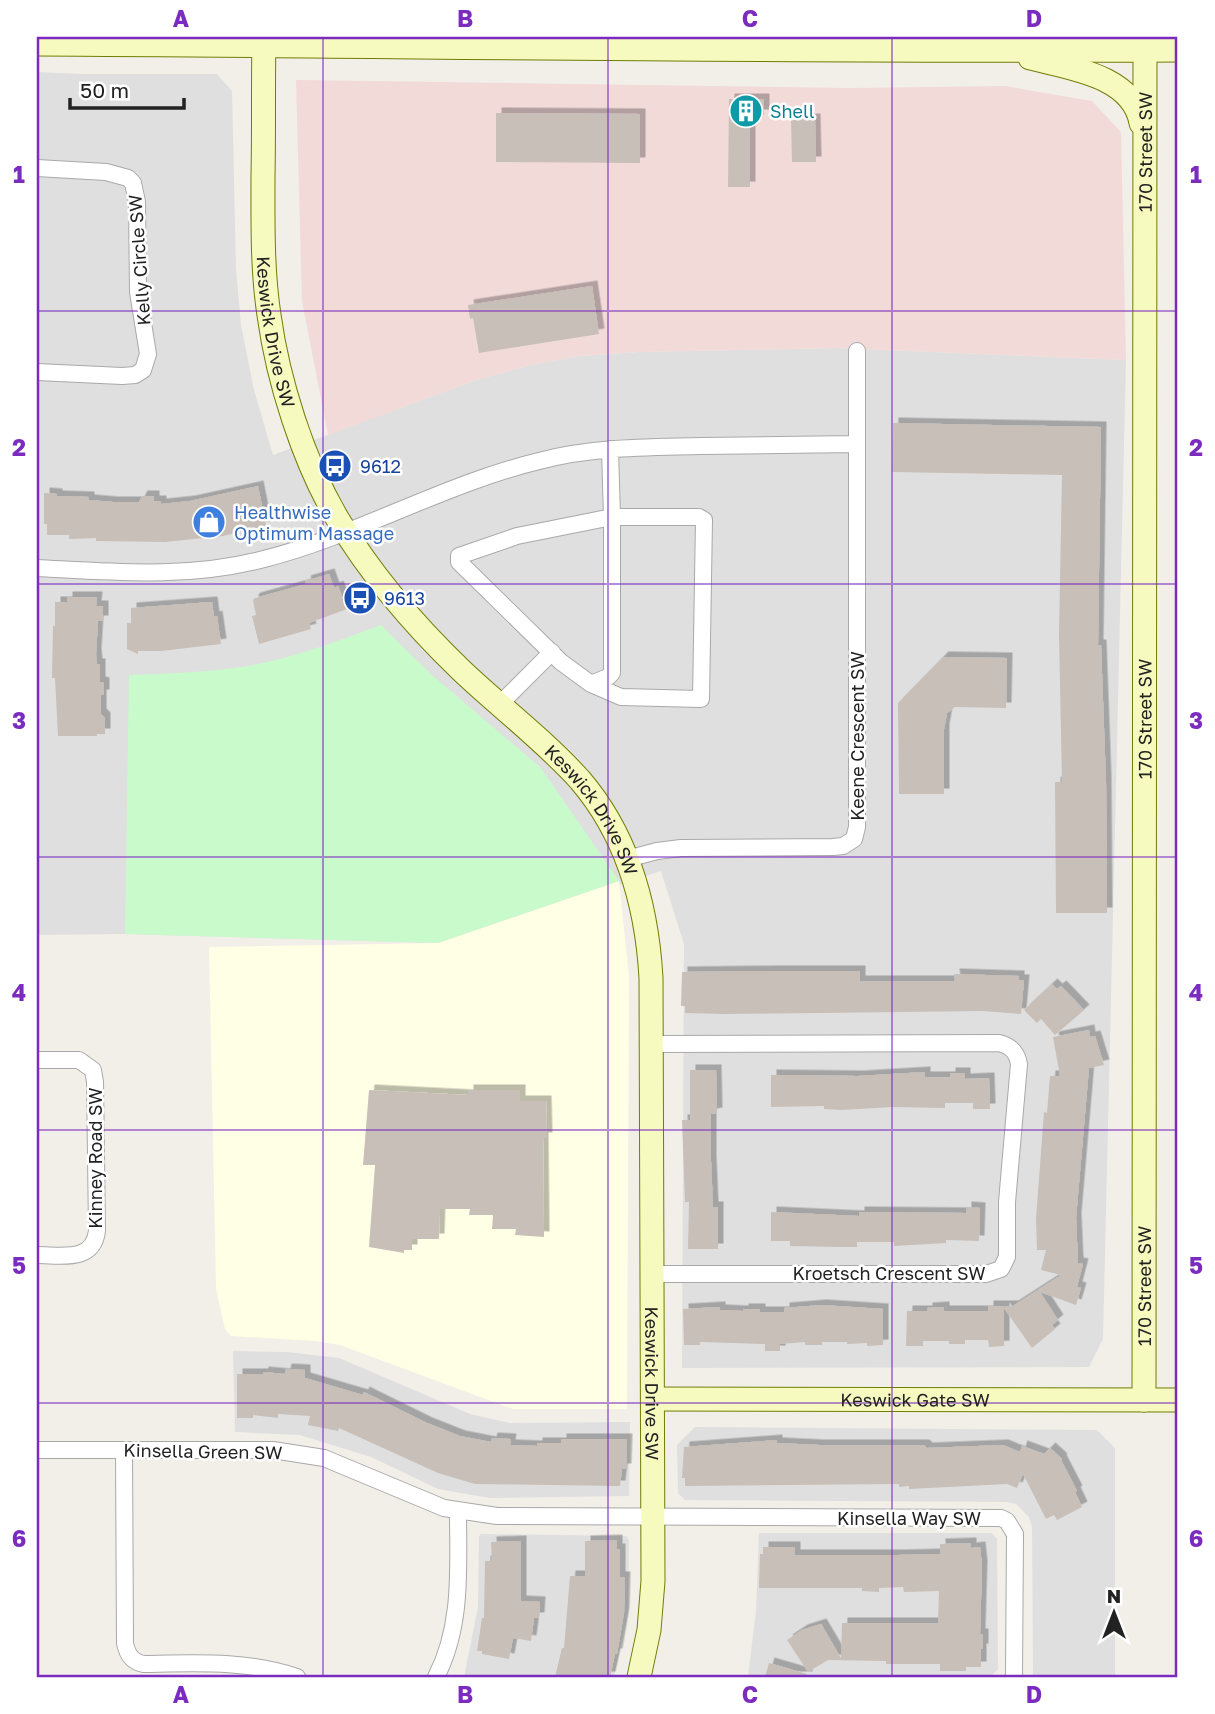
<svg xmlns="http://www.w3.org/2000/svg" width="1215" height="1714" font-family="'Golos Text',sans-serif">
<defs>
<filter id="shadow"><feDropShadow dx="5.5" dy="-5.5" stdDeviation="0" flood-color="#0004"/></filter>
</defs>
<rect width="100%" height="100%" fill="#f2efe9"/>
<!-- residential -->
<path fill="#e0dfdf" d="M37,72l45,2h135l15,17 4,178 5,56 13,65 19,65 200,-74 57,-16 49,-9 59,-4 199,-4 289,12 -23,979 -14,28 -407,1 2,-424 -23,-73 -223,72 -313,-9 -88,1z
M233,1351l54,1 52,6 131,56 40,9 120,-1 -1,74 -139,2 -52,-9 -67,-32 -71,-22 -65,-3z
M695,1427l402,3 18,18v229h-82l-1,-150 -3,-10 -13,-13 -10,-2 -321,-2 -7,-7 -1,-48z
M759,1533h233l5,6 1,130 -6,6 -244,2 8,-67z
M481,1534l145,2 3,4 -1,73 -14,64h-150l14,-70 1,-71z"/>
<!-- commercial -->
<path fill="#f2dad9" d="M296,80l555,8 154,-2 87,15 29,31 5,228 -289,-12 -199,4 -59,4 -49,9 -57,16 -145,54 -26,-134z"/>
<!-- education -->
<path fill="#ffffe5" d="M619,881l10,96 -2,432h-114l-173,-64 -25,-4 -84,-5 -6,-7 -9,-40 -7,-342 229,-4z"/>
<!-- park -->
<path fill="#c8facc" d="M381,625l51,50 109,93 78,113 -181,62 -313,-9 4,-259c38,-1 76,-3 113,-8 48,-8 94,-25 139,-42z"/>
<!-- building -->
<path fill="#c7bfb8" filter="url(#shadow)" d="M729,99h35v16h-14v72h-22z
M496,113l144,1v49l-144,-1z
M815,119l1,43h-24l-1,-42z
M592,286l7,48 -120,19 -6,-35 -3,1 -2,-14z
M893,423l208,4 -3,218h3l5,137 1,131h-51l-1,-131h7l-3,-147 3,-160 -170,-3z
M258,486l8,40 -43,10 -58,6 -69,-1v-3l-27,1v-4h-22v-11h-3v-31l13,1v2l32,1v3l24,2h26l3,-6h12v5h7v3l29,-3z
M329,574l5,14 4,-2 9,23 -38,14 2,6 -52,15 -7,-28 4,-1 -3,-15 2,-2 51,-14 -1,-3z
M67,597h30l-1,9h7v15h-5l-2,33 1,10h3v18l4,1v12h-3v19l4,4v16h-8v2h-39l-3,-58h-3l1,-52h2v-24h12z
M212,602l2,15 3,-1 4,28 -60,7h-23v3l-11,-5v-26h4v-15z
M943,657l64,1 -1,50 -51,-1 -8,6 -3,16v65h-45l-1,-91z
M773,971h87v10h95l-1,-7 65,2v4h5l-3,34 -38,-3 -258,3 -40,-1v-7h-4l1,-34z
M1052,984l5,5 4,-3 23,24 -29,25 -14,-16 -4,4 -13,-13z
M1089,1030l1,7 5,-1 9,29 -15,3 -13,150 2,45 5,1 -6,23 4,1 -5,17 -36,-13 18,28 -6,5 3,4 -23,19 -28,-40v38l-15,1 -1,-7h-23v4h-16v-3h-26v5h-17l1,-35h20v-3l17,-1v4h44v-5h25l48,-31 -20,-5 5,-20h-9l-1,-31 8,-107 3,1 3,-37h10l-7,-39z
M690,1070h26l1,43 -6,1v47l2,46h5v42h-30l1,-47h-4l-3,-82h8z
M925,1072v5h25v-4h15v6l24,-1 1,31h-17v-6h-28v5l-53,-1 -50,3 -18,-1v-3l-53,1v-32l87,1z
M369,1090l99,5v-5h52v11h26l1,37h-4l1,99 -29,-2 1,-6h-24l1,-14h-24l1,-6h-30l-1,30h-27v11h-8v3l-35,-6 6,-82h-12z
M966,1207l14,1 -1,33 -33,-1v3l-52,3v-4h-37v5h-17l-50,-1v-5h-19v-29l88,4v-4l107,1z
M821,1305l62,4v36l-16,1v-3l-20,1v-2h-25v3h-17v-3l-25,2v7h-15v-7l-65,-2v3h-16l-1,-36 37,-2v3l23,1v-2h17v3h24v-4z
M286,1369l19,1v8l58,17 1,-3 63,31 33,13 31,6 1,-4 19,1 -1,6 27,1v-3h24v-4h66l-1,30h-4l-2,17 -145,-2 -37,-11 -99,-45 -1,3 -30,-6 2,-9 -32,-2v4l-25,-3v3h-16v-44h26v-2l22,2z
M777,1440v3l42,2h105l3,3 76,-3 17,7 2,-6 22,8 6,-6 12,11 -1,1 16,31 -2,1 7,15 -25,13 -3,-5 -8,4 -23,-45 -6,14 -10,-4 -98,5v-3l-10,1v-3l-214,2v-8h-3l2,-31z
M617,1540v9h3v28h5l-1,36 -7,41h-2l-5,23h-55l7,-29h2l6,-72h15v-35z
M521,1541v60l19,1 -1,16h-5l-3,23 -18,-3 -4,21 -27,-5v-3h-5l5,-33h2l1,-57h7l-1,-19z
M971,1543v5l9,-1 2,19 -2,68h3v15h-2v18h-15v4h-26v-7h-54v-3l-58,-1 -20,12 -21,-32 15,-10 19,-6 20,34 1,-35h96l1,-32 -35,1 -1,-5 -24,1v4l-17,-1v-3h-103l1,-34h3v-7h32v8h103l42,-1v-10z
M769,1663l38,11v3h-42z"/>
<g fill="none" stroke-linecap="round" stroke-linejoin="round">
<defs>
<path id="street" d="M37,168l69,4 22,6 5,5 4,19 1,90 10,62 -5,16 -8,5 -13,1 -85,-4
M37,568c77,4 151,11 227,-9 94,-24 180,-75 275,-98 53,-14 108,-14 163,-15 51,-1 103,-1 154,-2
M591,684l30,13 80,2 3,-179 -5,-3h-87v156l-4,4 -17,7 -30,-22 -102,-100v-6l58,-20 95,-19 -2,-68
M500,704l52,-52
M627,859l30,-8 24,-3 152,-1 10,-1 11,-7 3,-12v-476
M651,1044l348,-1c12,3 18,9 20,21l-12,138v55l-6,12 -15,5h-334
M37,1060h42l14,10 2,12 2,149c-4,32 -36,24 -60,24
M37,1450h236l51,8 120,50 53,8 504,2 6,3 8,13 -1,143
M124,1450l1,193c2,11 7,19 19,21 53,-1 103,-4 153,13
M436,1677c27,-52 22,-110 22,-167"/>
<g id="secondary">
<path id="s1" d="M264,37c-1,46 0,93 -1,139 0,47 -1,93 6,139 9,66 34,145 68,203 34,57 77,107 125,153 39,37 82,69 118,109 48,56 67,127 71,198l2,603 -4,49 -10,47"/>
<path d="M37,44c380,2 761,8 1141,6"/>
<path d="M1030,58c38,10 103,17 111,65"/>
<path id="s2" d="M653,1399l525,1"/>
<path id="s3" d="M1144,1400l1,-1363"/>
</g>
</defs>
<!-- street casing -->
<use href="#street" stroke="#a9a9a9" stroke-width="18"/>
<!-- secondary casing -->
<use href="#secondary" stroke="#707d05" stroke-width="25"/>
<!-- street -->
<use href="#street" stroke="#fff" stroke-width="16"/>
<!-- secondary -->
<use href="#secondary" stroke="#f7fabf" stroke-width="23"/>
</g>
<!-- grid -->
<path fill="none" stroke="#7b2cbf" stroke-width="2" stroke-opacity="0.55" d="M323,37v1640M608,37v1640M892,37v1640M37,311h1141M37,584h1141M37,857h1141M37,1130h1141M37,1403h1141"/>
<!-- icons -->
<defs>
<symbol id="building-disc" viewBox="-11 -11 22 22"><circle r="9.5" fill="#0f9aa8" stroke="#fff"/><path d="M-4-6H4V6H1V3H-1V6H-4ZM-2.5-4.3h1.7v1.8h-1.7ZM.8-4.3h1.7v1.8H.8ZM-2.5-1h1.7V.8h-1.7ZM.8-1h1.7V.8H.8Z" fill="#fff"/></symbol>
<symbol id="bus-disc" viewBox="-11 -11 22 22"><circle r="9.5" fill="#1a4fb4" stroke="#fff"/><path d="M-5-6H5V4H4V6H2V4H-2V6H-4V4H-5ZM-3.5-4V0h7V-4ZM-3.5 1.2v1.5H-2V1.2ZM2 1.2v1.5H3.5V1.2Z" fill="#fff"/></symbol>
<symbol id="shop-disc" viewBox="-11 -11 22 22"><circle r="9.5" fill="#3f7fe0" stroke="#fff"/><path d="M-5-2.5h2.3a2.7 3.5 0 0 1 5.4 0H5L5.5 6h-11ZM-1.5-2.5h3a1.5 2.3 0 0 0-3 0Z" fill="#fff"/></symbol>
</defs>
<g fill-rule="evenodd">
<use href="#building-disc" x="727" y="92" width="38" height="38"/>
<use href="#bus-disc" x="316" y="447" width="38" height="38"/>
<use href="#shop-disc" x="190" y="503" width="38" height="38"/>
<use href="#bus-disc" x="341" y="579" width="38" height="38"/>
</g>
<g text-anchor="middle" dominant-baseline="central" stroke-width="5" stroke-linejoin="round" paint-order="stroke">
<!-- culture labels -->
<g font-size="18" fill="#0d838f" stroke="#fff" text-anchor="start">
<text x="770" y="111">Shell</text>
</g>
<!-- street labels -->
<g font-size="18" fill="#222" stroke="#fff">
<text stroke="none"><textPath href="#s3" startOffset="1248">170 Street SW</textPath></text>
<text transform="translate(139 260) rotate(-94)">Kelly Circle SW</text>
<text stroke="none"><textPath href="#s1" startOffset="296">Keswick Drive SW</textPath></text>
<text stroke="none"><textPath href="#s3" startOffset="681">170 Street SW</textPath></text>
<text transform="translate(857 736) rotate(-90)">Keene Crescent SW</text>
<text stroke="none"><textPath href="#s1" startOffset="884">Keswick Drive SW</textPath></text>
<text transform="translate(95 1158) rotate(-90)">Kinney Road SW</text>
<text x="889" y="1273">Kroetsch Crescent SW</text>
<text stroke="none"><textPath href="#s3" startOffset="114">170 Street SW</textPath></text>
<text stroke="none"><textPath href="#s1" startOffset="1472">Keswick Drive SW</textPath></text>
<text stroke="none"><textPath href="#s2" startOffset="262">Keswick Gate SW</textPath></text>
<text transform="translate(203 1451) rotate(1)">Kinsella Green SW</text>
<text x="909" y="1518">Kinsella Way SW</text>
</g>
<!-- transit labels -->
<g font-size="18" fill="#164399" stroke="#fff" text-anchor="start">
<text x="360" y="466">9612</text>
<text x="384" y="598">9613</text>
</g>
<!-- shop labels -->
<g font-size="18" fill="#366cbe" stroke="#fff" text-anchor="start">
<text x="234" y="512">Healthwise<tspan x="234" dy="21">Optimum Massage</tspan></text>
</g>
</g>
<!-- border -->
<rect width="1215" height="1714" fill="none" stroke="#ffffff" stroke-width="77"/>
<!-- north arrow -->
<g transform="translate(1114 1613)" stroke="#ffffff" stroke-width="5" paint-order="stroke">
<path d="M0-5L12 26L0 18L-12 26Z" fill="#222222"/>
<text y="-10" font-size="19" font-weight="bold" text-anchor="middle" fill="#222222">N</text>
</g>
<!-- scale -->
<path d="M70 98v10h114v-10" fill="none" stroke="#222222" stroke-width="3.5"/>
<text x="80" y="98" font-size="21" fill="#222222" stroke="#ffffff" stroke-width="5" paint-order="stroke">50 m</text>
<rect x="38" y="38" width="1138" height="1638" fill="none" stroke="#7b2cbf" stroke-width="2.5"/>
<g font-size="23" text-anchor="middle" font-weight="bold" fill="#7b2cbf">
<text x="181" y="27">A</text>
<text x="465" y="27">B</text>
<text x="750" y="27">C</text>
<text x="1034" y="27">D</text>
<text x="19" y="183">1</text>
<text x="1196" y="183">1</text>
<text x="19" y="456">2</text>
<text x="1196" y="456">2</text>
<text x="19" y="729">3</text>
<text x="1196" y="729">3</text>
<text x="19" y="1001">4</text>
<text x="1196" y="1001">4</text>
<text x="19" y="1274">5</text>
<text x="1196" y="1274">5</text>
<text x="19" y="1547">6</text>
<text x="1196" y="1547">6</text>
<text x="181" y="1703">A</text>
<text x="465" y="1703">B</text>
<text x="750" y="1703">C</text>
<text x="1034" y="1703">D</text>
</g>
</svg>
